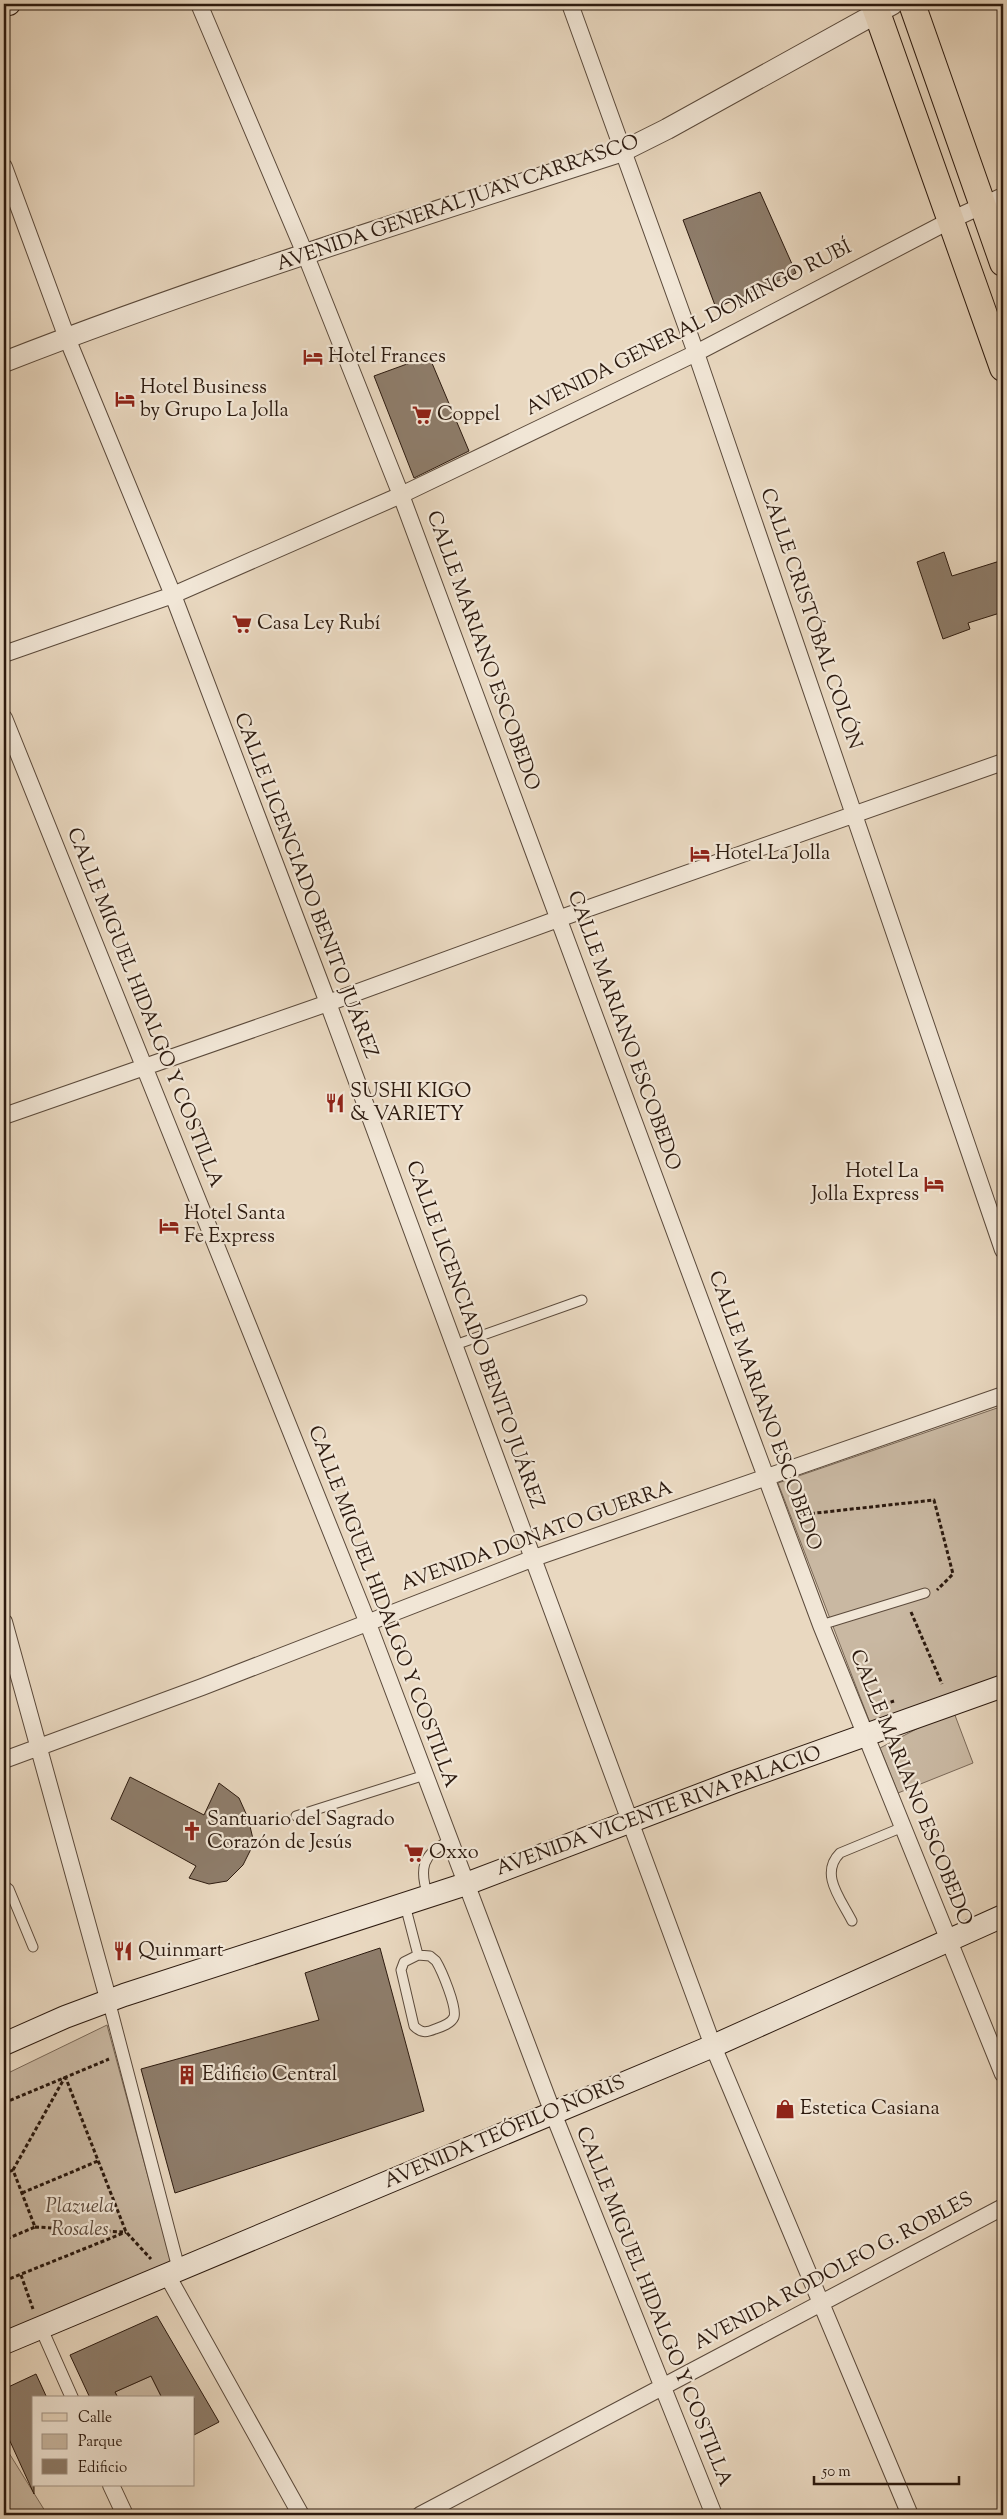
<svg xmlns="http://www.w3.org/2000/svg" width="1007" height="2519" font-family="'Sorts Mill Goudy',serif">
<rect width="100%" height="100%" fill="#e9d8c0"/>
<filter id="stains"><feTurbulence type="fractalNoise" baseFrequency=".004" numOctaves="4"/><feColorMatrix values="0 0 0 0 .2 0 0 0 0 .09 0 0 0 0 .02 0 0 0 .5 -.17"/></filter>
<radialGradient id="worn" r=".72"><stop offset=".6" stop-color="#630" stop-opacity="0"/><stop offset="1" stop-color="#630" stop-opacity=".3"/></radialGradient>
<!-- green -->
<path fill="#c9b8a2" stroke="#7a6958" d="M1003,1406v270l-131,52 -94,-245z
M953,1710l20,53 -75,30 -18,-45z
M107,2025l65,240 -168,71v-261z
M151,2376l11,22h-44l-3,-6z
M4,2445l41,66 -7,4h-34z"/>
<!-- building -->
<path fill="#8e7d6b" stroke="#2c1a0f" d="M760,192l36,81 -80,35 -33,-88z
M429,356l40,95 -55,27 -40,-102z
M944,552l8,24 51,-16v52l-35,11 2,6 -27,10 -26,-77z
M130,1777l74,38 15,-32 20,15 9,20 6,25 -11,22 -16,16 -18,3 -20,-6 7,-12 -85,-47z
M380,1948l44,163 -249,82 -34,-124 178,-49 -14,-47z
M157,2316l62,106 -25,13v-37h-32l-11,-22 -36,16 3,6h-28l-20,-43z
M36,2374l11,24h-13v96l-30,-66v-39z"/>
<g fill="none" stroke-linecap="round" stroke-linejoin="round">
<defs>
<path id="service" d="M455,1345l127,-45
M821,1625l104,-32
M296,1816l129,-41
M4,1885l5,4 24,58
M428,1896c-9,-27 -6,-42 21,-55
M405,1905l13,50
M852,1921c-11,-22 -33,-47 -12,-68l63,-26
M418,1955l12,1 6,5c6,10 21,46 18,56 -3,7 -13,10 -19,12 -9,4 -14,4 -21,-3l-13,-56 3,-8z"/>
<path id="pedestrian" d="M109,2002l70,268
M41,2328l31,70"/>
<path id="minor" d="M199,4l107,252 95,239 420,1130 182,449
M570,4l126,349 307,897
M4,167l63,171 106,257 155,408 385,1043 197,469
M4,654l169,-59 228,-100 295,-142 255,-133 52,-24
M4,718l363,903 186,492 161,402
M4,1116l324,-113 230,-84 445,-157
M4,1622l105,380
M4,1760l198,-73 332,-129 469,-163
M167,2275l134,240
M111,2485l14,30
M420,2515l583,-308"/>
<path id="tertiary" d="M4,362c202,-79 412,-144 619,-211l44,-22 226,-125"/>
<path id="secondary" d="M4,5l5,-1
M4,2044l61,-27 59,-22 342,-111 268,-102 269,-96
M4,2343l709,-297 290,-130"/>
<path id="primary" d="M874,4l129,364
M912,4l91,259"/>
</defs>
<!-- service casing -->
<use href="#service" stroke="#5b4a3b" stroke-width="11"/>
<!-- pedestrian casing -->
<use href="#pedestrian" stroke="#5b4a3b" stroke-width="14"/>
<!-- minor casing -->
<use href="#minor" stroke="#5b4a3b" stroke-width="18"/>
<!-- tertiary casing -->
<use href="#tertiary" stroke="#5b4a3b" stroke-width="22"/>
<!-- secondary casing -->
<use href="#secondary" stroke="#2c1a0f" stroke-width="24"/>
<!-- primary casing -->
<use href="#primary" stroke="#2c1a0f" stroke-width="28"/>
<!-- path -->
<path stroke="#2c1a0f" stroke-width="3" stroke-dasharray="4 2.5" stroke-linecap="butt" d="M798,1515l136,-15 19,74 -16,16
M911,1612l31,72
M872,1708l22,-7
M65,2076l61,156 25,27
M4,2103l105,-44
M13,2170l52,-93
M4,2174l9,-4 22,57 -31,13
M22,2193l76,-32
M35,2227l88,5
M21,2275l12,34
M4,2281l122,-49"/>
<!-- service -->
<use href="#service" stroke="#f1e6d6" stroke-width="9"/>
<!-- pedestrian -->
<use href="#pedestrian" stroke="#f1e6d6" stroke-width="12"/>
<!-- minor -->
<use href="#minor" stroke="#f1e6d6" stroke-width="16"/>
<!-- tertiary -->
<use href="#tertiary" stroke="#f1e6d6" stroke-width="20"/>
<!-- secondary -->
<use href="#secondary" stroke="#f1e6d6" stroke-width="22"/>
<!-- primary -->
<use href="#primary" stroke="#e9d8c0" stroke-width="26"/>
</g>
<!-- icons -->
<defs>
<symbol id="hotel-bare" viewBox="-9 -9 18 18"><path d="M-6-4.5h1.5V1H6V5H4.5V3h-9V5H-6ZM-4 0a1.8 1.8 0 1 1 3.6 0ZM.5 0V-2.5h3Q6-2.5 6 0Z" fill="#8f2418" stroke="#f1e6d6" stroke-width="2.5" paint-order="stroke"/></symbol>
<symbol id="supermarket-bare" viewBox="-9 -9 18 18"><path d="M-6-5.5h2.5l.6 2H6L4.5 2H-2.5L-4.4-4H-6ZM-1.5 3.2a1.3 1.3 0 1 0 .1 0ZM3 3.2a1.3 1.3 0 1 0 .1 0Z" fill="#8f2418" stroke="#f1e6d6" stroke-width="2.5" paint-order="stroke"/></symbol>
<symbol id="restaurant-bare" viewBox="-9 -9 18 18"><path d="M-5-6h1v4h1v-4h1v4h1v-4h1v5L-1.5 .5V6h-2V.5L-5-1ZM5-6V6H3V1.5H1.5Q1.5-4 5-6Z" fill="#8f2418" stroke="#f1e6d6" stroke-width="2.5" paint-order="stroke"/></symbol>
<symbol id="church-bare" viewBox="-9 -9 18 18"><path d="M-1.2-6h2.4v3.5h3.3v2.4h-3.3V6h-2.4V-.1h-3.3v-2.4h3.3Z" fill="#8f2418" stroke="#f1e6d6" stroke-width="2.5" paint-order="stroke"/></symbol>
<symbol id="building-bare" viewBox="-9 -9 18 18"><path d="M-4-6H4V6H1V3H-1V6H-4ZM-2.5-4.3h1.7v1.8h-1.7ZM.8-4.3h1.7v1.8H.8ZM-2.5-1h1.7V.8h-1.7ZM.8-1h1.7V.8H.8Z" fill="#8f2418" stroke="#f1e6d6" stroke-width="2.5" paint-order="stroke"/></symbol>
<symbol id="shop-bare" viewBox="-9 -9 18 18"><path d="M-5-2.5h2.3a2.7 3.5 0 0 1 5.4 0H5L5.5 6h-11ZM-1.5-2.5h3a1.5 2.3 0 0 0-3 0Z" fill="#8f2418" stroke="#f1e6d6" stroke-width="2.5" paint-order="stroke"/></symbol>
</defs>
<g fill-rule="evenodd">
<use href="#hotel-bare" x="299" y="343" width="28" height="28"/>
<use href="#hotel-bare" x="111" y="385" width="28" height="28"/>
<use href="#supermarket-bare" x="408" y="401" width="28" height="28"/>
<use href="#supermarket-bare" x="228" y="610" width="28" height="28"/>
<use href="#hotel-bare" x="686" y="840" width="28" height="28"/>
<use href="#restaurant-bare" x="321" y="1089" width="28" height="28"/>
<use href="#hotel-bare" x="920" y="1170" width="28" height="28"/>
<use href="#hotel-bare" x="155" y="1212" width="28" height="28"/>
<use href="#church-bare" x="178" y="1817" width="28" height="28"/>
<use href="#supermarket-bare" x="400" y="1839" width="28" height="28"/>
<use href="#restaurant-bare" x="109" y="1937" width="28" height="28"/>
<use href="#building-bare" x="173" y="2061" width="28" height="28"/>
<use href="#shop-bare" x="771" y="2095" width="28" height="28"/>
</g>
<g text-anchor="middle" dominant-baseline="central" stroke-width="4.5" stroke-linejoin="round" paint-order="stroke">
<!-- street labels -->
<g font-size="20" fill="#2c1a0f" stroke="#f1e6d6">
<text transform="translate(458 204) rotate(-19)">AVENIDA GENERAL JUAN CARRASCO</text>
<text transform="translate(689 329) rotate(-27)">AVENIDA GENERAL DOMINGO RUBÍ</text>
<text transform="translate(810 619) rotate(71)">CALLE CRISTÓBAL COLÓN</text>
<text transform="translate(482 651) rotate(70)">CALLE MARIANO ESCOBEDO</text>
<text transform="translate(305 886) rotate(69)">CALLE LICENCIADO BENITO JUÁREZ</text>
<text transform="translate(144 1008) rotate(68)">CALLE MIGUEL HIDALGO Y COSTILLA</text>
<text transform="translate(623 1031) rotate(70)">CALLE MARIANO ESCOBEDO</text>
<text transform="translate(474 1335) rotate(70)">CALLE LICENCIADO BENITO JUÁREZ</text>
<text transform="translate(764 1411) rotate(70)">CALLE MARIANO ESCOBEDO</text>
<text transform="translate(537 1537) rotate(-20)">AVENIDA DONATO GUERRA</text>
<text transform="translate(382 1607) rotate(69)">CALLE MIGUEL HIDALGO Y COSTILLA</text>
<text transform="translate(910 1788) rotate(68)">CALLE MARIANO ESCOBEDO</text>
<text transform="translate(659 1812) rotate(-20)">AVENIDA VICENTE RIVA PALACIO</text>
<text transform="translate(505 2133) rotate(-23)">AVENIDA TEÓFILO NORIS</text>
<text transform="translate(834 2272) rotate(-28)">AVENIDA RODOLFO G. ROBLES</text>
<text transform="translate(653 2307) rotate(68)">CALLE MIGUEL HIDALGO Y COSTILLA</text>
</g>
<!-- poi labels -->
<g font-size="20" fill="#2c1a0f" stroke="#f1e6d6" text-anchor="start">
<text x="328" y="357">Hotel Frances</text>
<text x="140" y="388">Hotel Business<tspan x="140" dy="23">by Grupo La Jolla</tspan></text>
<text x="437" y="415">Coppel</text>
<text x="257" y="624">Casa Ley Rubí</text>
<text x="715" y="854">Hotel La Jolla</text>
<text x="350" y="1092">SUSHI KIGO<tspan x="350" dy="23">&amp; VARIETY</tspan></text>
<text x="919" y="1172" text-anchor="end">Hotel La<tspan x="919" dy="23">Jolla Express</tspan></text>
<text x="184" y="1214">Hotel Santa<tspan x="184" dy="23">Fe Express</tspan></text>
<text x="207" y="1820">Santuario del Sagrado<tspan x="207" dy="23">Corazón de Jesús</tspan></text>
<text x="429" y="1853">Oxxo</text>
<text x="138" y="1951">Quinmart</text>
<text x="202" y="2075">Edificio Central</text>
<text x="800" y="2109">Estetica Casiana</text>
</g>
<!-- park labels -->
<g font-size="20" font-style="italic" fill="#5b493b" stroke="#f1e6d6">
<text x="80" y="2207">Plazuela<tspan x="80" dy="23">Rosales</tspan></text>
</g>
</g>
<!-- margin -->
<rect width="1007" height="2519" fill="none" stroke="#e9d8c0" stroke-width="20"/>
<rect x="5" y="5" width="997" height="2509" fill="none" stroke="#2c1a0f" stroke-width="2.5"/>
<rect x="10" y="10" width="987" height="2499" fill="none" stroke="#2c1a0f"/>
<!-- legend -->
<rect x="32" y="2396" width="162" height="90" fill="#f1e6d6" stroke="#a29486"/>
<rect x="42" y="2413" width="25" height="8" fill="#e9d8c0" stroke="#a29486"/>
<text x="78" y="2422" font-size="15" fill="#2c1a0f">Calle</text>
<rect x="42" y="2434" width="25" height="15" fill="#c9b8a2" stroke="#a29486"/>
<text x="78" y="2446" font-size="15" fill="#2c1a0f">Parque</text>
<rect x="42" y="2459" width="25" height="15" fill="#8e7d6b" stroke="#a29486"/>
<text x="78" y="2472" font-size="15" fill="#2c1a0f">Edificio</text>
<!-- scale -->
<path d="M814 2476v8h145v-8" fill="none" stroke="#2c1a0f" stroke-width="2.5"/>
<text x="822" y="2476" font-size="15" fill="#2c1a0f" stroke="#f1e6d6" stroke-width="4" paint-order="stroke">50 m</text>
<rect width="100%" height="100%" filter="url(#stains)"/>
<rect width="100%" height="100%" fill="url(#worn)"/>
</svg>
